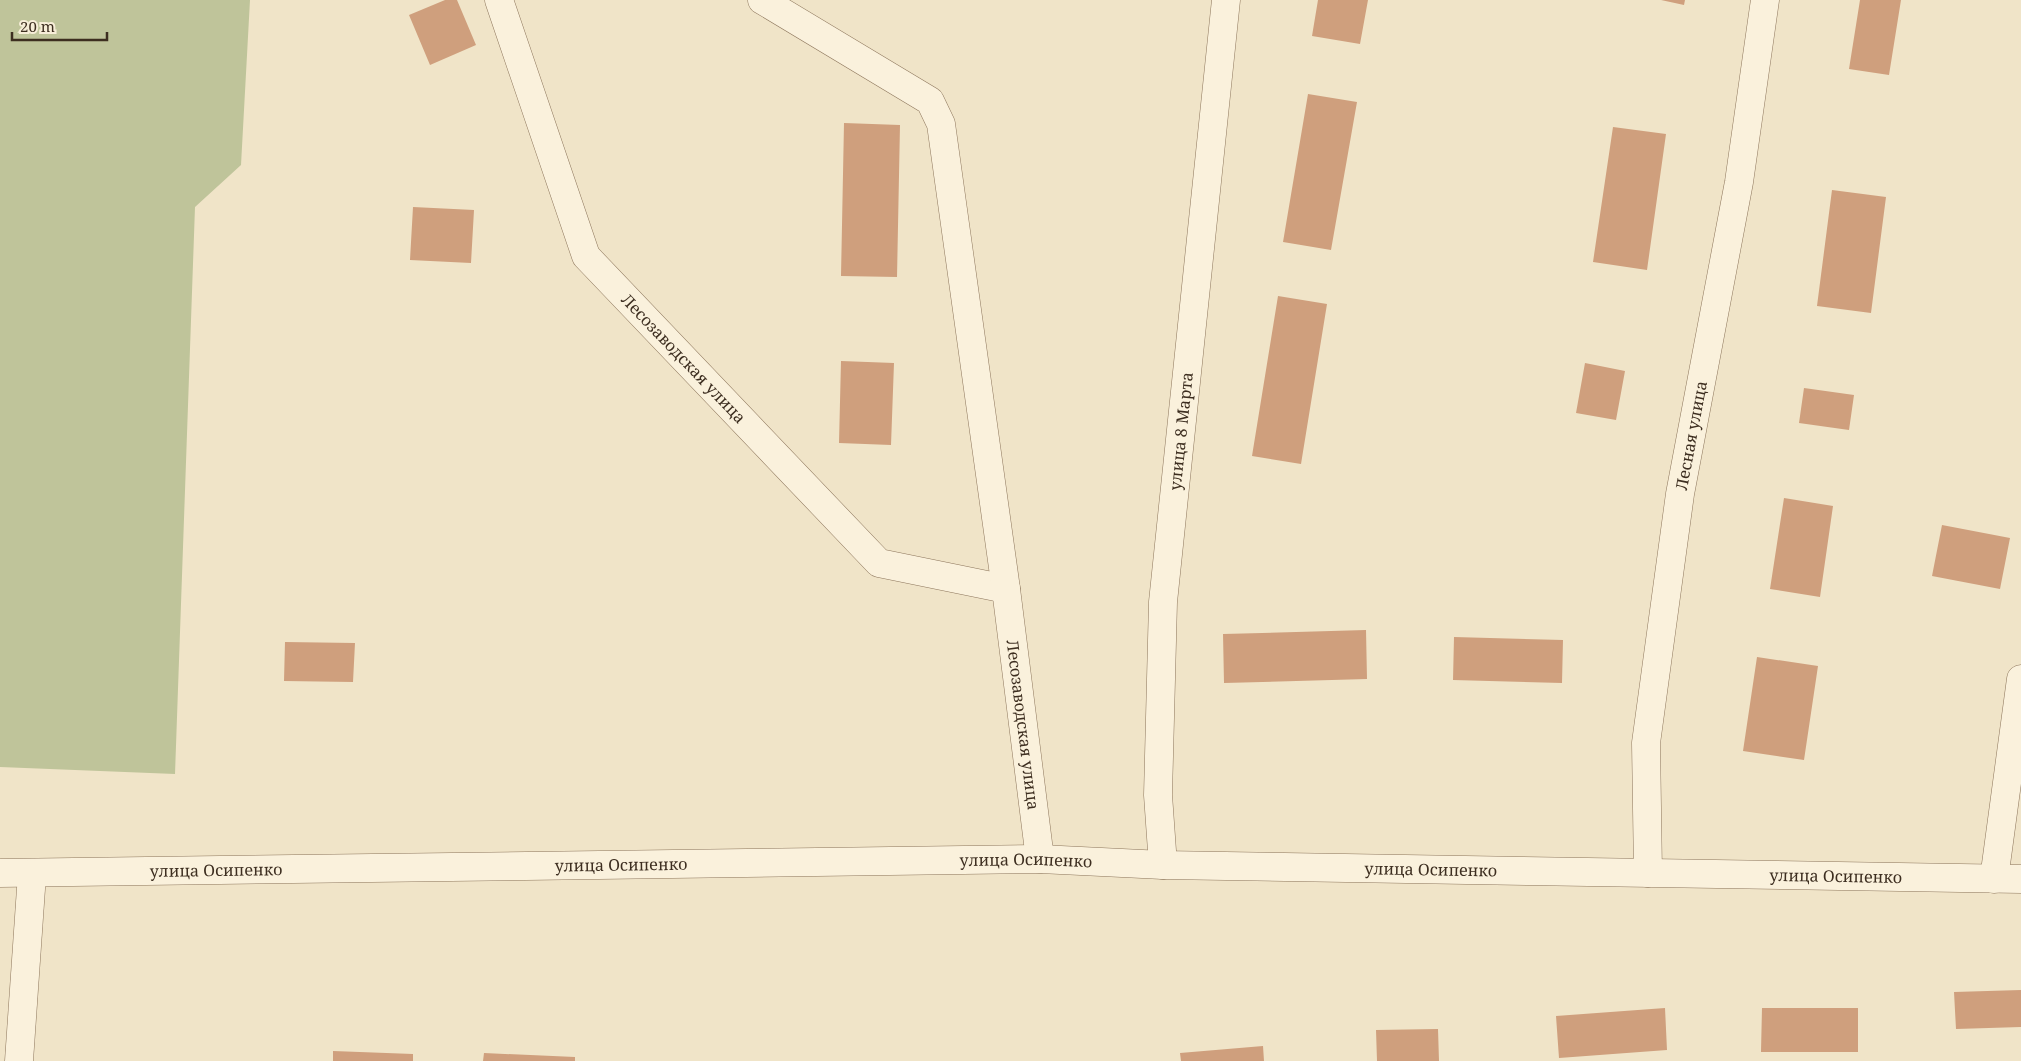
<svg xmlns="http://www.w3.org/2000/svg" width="2021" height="1061" font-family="'Noto Serif',serif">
<rect width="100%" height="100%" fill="#f0e4c8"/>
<!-- cemetery -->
<path fill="#bfc49a" d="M0,0h250l-9,165 -46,42 -20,567 -175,-7z"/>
<!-- building -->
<path fill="#cf9f7d" d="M445,0h12l19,45 -46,20 -21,-50z
M1318,0h50l-8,44 -48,-8z
M1661,0h24l-1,5z
M1860,0h41l-12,75 -40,-6z
M1308,94l49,8 -26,148 -48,-8z
M844,123l56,2 -3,152 -56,-1z
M1613,127l53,7 -19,136 -54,-8z
M1832,190l54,7 -15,116 -54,-7z
M413,207l61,3 -3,53 -61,-3z
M1278,296l49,8 -26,160 -49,-8z
M841,361l53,2 -3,82 -52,-2z
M1585,363l40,8 -9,49 -40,-7z
M1804,388l50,7 -5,35 -50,-7z
M1784,498l49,8 -13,91 -50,-8z
M1942,525l68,13 -10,51 -68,-13z
M1366,630l1,49 -143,4 -1,-49z
M1454,637l109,3 -1,43 -109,-3z
M285,642l70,1 -2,39 -69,-1z
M1757,657l61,9 -14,94 -61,-9z
M2021,990v37l-65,2 -2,-37z
M1665,1008l2,42 -108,8 -3,-42z
M1762,1008h96v44h-97z
M1438,1029l1,32h-62l-1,-31z
M1263,1046l1,15h-83l-1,-8z
M333,1051l80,3v7h-80z
M484,1053l91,4v4h-92z"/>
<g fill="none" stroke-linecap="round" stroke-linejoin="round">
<defs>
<g id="minor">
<path id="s1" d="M499,0l87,256 293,307 127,26"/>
<path id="s2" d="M762,0l168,101 11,23 65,465 34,270"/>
<path id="s3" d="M1163,865l-5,-70 5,-193 63,-602"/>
<path id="s4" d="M0,873l1040,-14 123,6 858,14"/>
<path id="s5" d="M1648,873l-2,-130 34,-249 59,-312 26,-182"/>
<path d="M1994,879l27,-200"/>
<path d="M19,1061l13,-187"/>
</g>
</defs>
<!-- minor casing -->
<use href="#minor" stroke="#8d765c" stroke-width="29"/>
<!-- minor -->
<use href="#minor" stroke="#faf1dc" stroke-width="28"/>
</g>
<g text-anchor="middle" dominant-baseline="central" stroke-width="4" stroke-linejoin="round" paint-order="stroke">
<!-- street labels -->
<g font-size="16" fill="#3d2e20" stroke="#f7eed8">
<text stroke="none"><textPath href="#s1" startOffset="412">Лесозаводская улица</textPath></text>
<text stroke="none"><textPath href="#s3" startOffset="435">улица 8 Марта</textPath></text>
<text stroke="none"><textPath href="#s5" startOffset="441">Лесная улица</textPath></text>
<text stroke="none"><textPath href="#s2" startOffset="828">Лесозаводская улица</textPath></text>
<text stroke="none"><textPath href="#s4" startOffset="1026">улица Осипенко</textPath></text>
<text stroke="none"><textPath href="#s4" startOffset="621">улица Осипенко</textPath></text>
<text stroke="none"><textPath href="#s4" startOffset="1431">улица Осипенко</textPath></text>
<text stroke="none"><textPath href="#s4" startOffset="216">улица Осипенко</textPath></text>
<text stroke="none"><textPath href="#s4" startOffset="1836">улица Осипенко</textPath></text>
</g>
</g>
<!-- scale -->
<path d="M12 32v8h95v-8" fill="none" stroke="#3d2e20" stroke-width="2.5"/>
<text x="20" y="32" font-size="15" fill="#3d2e20" stroke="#f7eed8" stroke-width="4" paint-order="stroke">20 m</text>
</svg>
